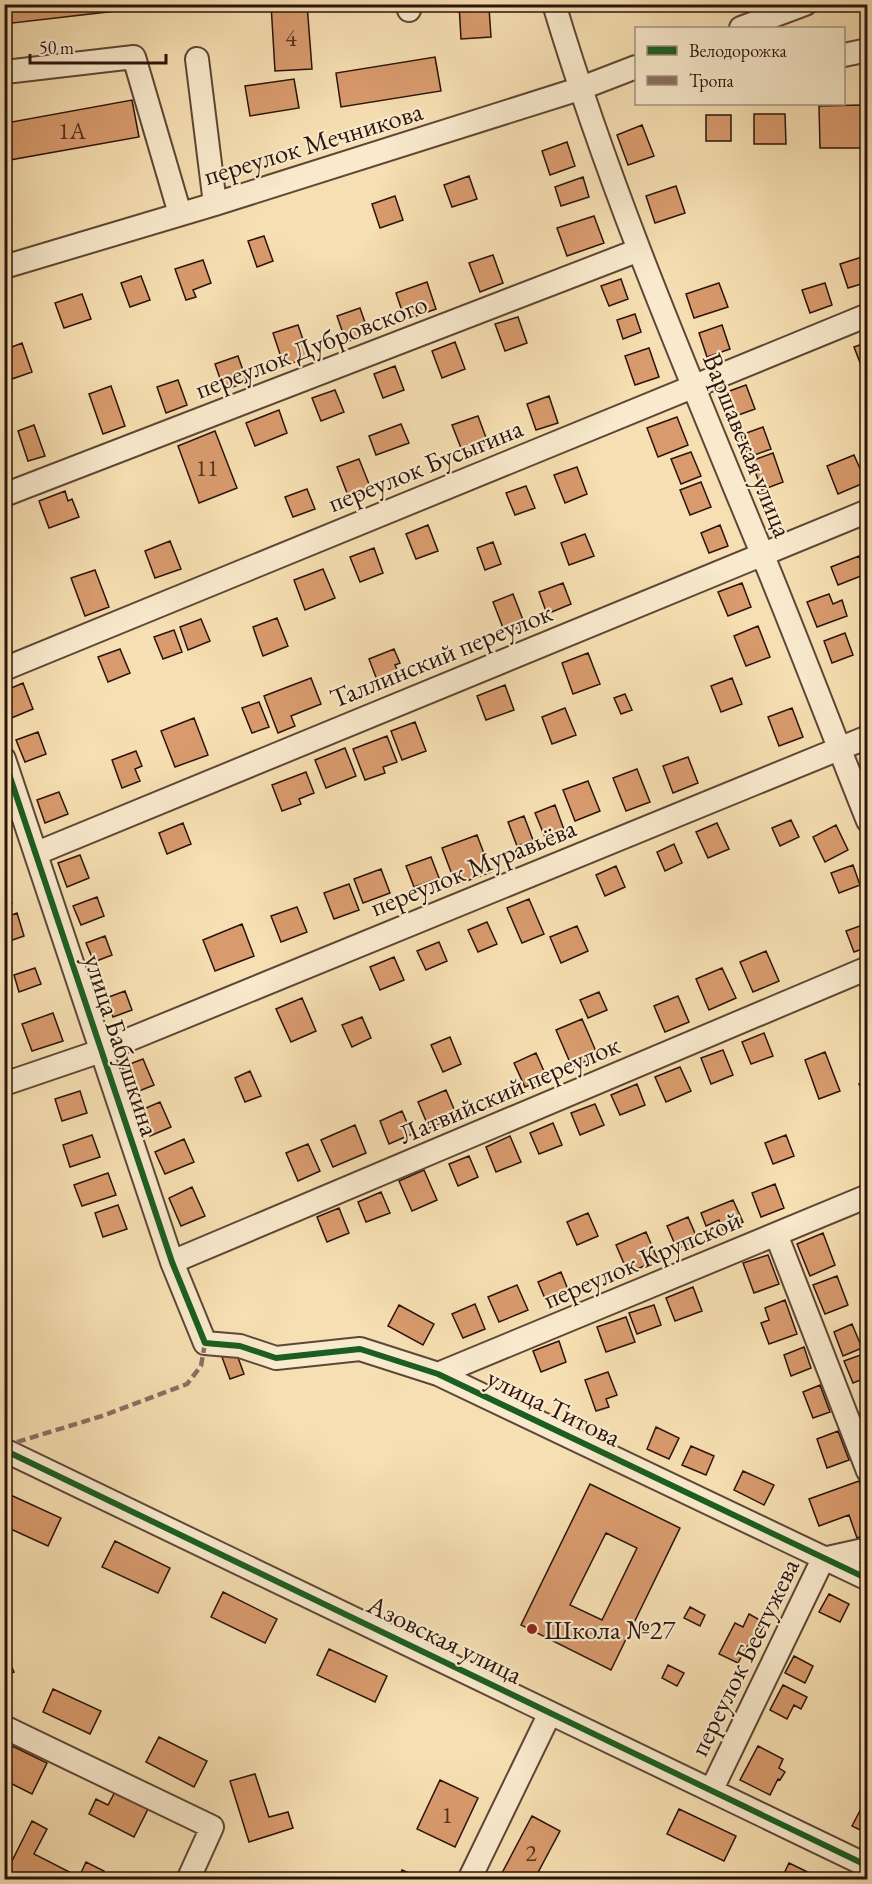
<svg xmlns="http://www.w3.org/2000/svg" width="872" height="1884" font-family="'EB Garamond',serif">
<rect width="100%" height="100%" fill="#f6dfb2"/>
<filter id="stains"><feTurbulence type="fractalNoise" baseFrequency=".00333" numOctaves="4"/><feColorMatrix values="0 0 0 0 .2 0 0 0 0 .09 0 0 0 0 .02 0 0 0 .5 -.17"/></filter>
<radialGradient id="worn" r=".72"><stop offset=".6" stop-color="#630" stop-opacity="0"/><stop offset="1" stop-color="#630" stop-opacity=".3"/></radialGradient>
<!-- building -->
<path fill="#d99b6e" stroke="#2b140c" stroke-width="1.5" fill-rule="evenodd" d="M4,4h111l1,7 -112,13z
M271,4h36l5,65 -37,2z
M459,4h65l1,2 -36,2 2,29 -30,2z
M435,57l6,34 -100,16 -5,-34z
M294,79l5,29 -49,8 -5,-30z
M132,100l7,37 -135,24v-30l3,-1 -1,-7z
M862,105l1,43h-43l-1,-42z
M754,114h31l1,30h-32z
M706,115h25v26h-25z
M642,125l12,31 -26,9 -11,-30z
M567,142l8,24 -25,9 -8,-24z
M469,176l8,23 -25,8 -8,-22z
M583,177l6,20 -28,9 -6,-19z
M676,186l9,27 -30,10 -9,-27z
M395,196l8,24 -23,8 -8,-24z
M594,216l10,27 -37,13 -10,-28z
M264,236l9,25 -16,6 -9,-26z
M493,255l10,28 -23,9 -11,-29z
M868,255v27l-20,6 -8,-24z
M203,260l8,23 -18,7 3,7 -10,3 -11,-31z
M141,276l9,24 -20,7 -9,-24z
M621,279l7,20 -19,7 -8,-20z
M427,282l9,27 -31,11 -9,-27z
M719,283l9,24 -34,11 -8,-24z
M825,283l7,22 -22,8 -8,-23z
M82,294l9,25 -27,9 -9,-25z
M360,308l9,26 -23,8 -9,-26z
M635,314l6,18 -18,7 -6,-19z
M518,317l9,26 -22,8 -10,-27z
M298,325l11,32 -25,9 -11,-33z
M722,325l8,24 -23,8 -8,-24z
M455,342l10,27 -23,9 -10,-27z
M868,342v30l-4,1 -10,-26z
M22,343l10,29 -20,7 -8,-21v-8z
M649,348l10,29 -24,8 -10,-29z
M238,356l9,26 -23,8 -9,-26z
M395,366l9,24 -21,8 -9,-24z
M178,380l9,25 -21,8 -9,-26z
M746,385l9,24 -22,8 -9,-24z
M111,386l14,40 -22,8 -14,-40z
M335,390l9,22 -23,9 -9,-23z
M549,396l9,27 -22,7 -9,-26z
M279,410l8,23 -32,13 -9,-23z
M478,416l10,27 -25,10 -11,-28z
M677,417l11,28 -30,12 -11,-29z
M401,424l8,19 -33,12 -7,-19z
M34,425l11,31 -17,5 -10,-30z
M763,427l8,22 -22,8 -8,-22z
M215,431l22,57 -38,15 -21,-57z
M691,452l10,24 -20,8 -10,-25z
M773,453l10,29 -21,8 -11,-29z
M854,455l12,27 -28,12 -11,-28z
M359,459l12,30 -22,9 -12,-31z
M577,467l10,27 -22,9 -11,-28z
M701,482l10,25 -21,8 -10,-25z
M526,486l9,22 -20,7 -9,-22z
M307,489l8,20 -22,8 -8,-20z
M65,491l3,10 4,-2 7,18 -30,11 -10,-27z
M428,525l10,26 -22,8 -10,-25z
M720,525l8,21 -19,7 -8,-20z
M585,534l9,22 -25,9 -8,-22z
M170,541l11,28 -26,9 -10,-27z
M493,542l8,22 -16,6 -8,-22z
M374,548l9,25 -23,9 -10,-25z
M859,556l7,18 -28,11 -7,-18z
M323,569l12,29 -30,12 -11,-30z
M95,570l14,37 -24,9 -14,-38z
M563,583l8,21 -24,10 -8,-22z
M742,583l9,24 -23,9 -10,-24z
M513,594l12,31 -20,8 -12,-31z
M829,594l4,10 9,-4 5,16 -30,11 -10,-25z
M277,618l11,28 -25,10 -10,-29z
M201,619l9,22 -22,9 -8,-23z
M758,626l12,31 -24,9 -12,-30z
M174,630l8,22 -19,7 -9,-22z
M845,633l8,22 -21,8 -8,-22z
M120,649l10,24 -22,9 -10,-25z
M394,649l6,14 -5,2 3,7 -21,8 -8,-21z
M588,653l12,31 -27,10 -11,-31z
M311,678l10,26 -30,12 4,10 -17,7 -14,-37z
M732,678l10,26 -21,8 -10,-26z
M23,683l10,26 -24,10 -5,-12v-16z
M505,685l9,25 -28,10 -9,-24z
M625,694l7,16 -11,4 -7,-16z
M259,702l10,25 -17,6 -10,-25z
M565,708l11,27 -24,9 -10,-27z
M792,708l11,29 -24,9 -11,-29z
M194,718l14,37 -33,12 -14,-36z
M415,722l11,29 -24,9 -11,-29z
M38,732l8,22 -21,8 -9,-22z
M387,736l10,26 -14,5 2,6 -20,7 -12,-31z
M345,748l11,28 -30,12 -11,-28z
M136,751l6,15 -7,3 5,12 -18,7 -10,-28z
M688,757l10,26 -25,10 -10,-27z
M637,769l13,33 -24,9 -13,-33z
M306,772l8,21 -15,6 2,5 -19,7 -10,-26z
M588,781l12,30 -25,10 -12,-31z
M59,792l9,22 -23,9 -8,-23z
M555,805l11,30 -19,7 -12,-29z
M524,816l9,24 -16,6 -9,-24z
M791,820l8,17 -19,9 -8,-18z
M183,823l8,21 -24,10 -8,-21z
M717,823l12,26 -21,9 -12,-26z
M836,825l12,25 -23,12 -12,-25z
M477,835l14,37 -35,13 -14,-37z
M674,844l8,19 -17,8 -8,-19z
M80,855l9,23 -22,9 -9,-24z
M431,857l8,21 -25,9 -8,-21z
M853,865l7,20 -21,8 -8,-20z
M616,866l9,21 -20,9 -9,-21z
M381,869l9,24 -27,10 -9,-24z
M4,884l8,19 -8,2z
M349,884l10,26 -25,9 -10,-26z
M97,897l7,19 -23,9 -8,-19z
M529,899l15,35 -22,9 -15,-35z
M297,907l10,25 -26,10 -10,-26z
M17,913l7,23 -20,7v-25z
M487,922l10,22 -19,8 -10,-22z
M868,923v24l-14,5 -8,-21z
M242,924l12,32 -39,15 -12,-31z
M577,926l11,25 -27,12 -11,-26z
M105,936l7,19 -18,7 -8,-19z
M439,942l8,19 -21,9 -9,-19z
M766,951l13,30 -26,11 -13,-30z
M394,957l10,23 -24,10 -10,-23z
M35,968l6,16 -22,8 -5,-17z
M722,968l14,30 -27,12 -13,-31z
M125,991l7,19 -19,7 -7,-19z
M599,992l8,18 -19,8 -8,-18z
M678,996l11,26 -24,10 -11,-26z
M302,998l14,33 -25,11 -15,-33z
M53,1013l10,28 -31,10 -10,-27z
M362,1017l9,21 -19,9 -10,-22z
M582,1019l16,37 -26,11 -16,-37z
M764,1033l9,23 -22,8 -9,-22z
M450,1037l11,27 -18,8 -12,-27z
M723,1050l10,25 -22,9 -10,-26z
M825,1052l15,39 -21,8 -14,-39z
M536,1053l11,25 -22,9 -11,-24z
M143,1059l11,26 -20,8 -12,-26z
M680,1067l11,24 -25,11 -11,-25z
M250,1071l11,25 -16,6 -10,-24z
M868,1081v23l-9,-20z
M637,1084l8,21 -25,10 -9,-20z
M446,1090l11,26 -28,12 -11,-26z
M80,1091l7,22 -25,8 -7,-22z
M160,1102l11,25 -21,9 -11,-25z
M595,1104l9,21 -24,10 -9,-22z
M402,1111l10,23 -23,10 -9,-23z
M553,1123l9,22 -23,9 -9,-21z
M355,1125l11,28 -33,14 -12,-27z
M92,1135l8,22 -30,10 -7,-22z
M786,1135l8,21 -21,8 -8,-21z
M510,1136l11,26 -25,10 -10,-25z
M184,1139l10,23 -29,12 -10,-22z
M308,1144l12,27 -22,10 -12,-28z
M469,1156l9,21 -20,9 -9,-22z
M424,1170l13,30 -25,11 -13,-30z
M108,1173l8,22 -34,11 -8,-21z
M775,1184l9,24 -23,9 -9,-24z
M192,1187l13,29 -24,10 -12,-28z
M381,1192l9,21 -24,9 -8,-20z
M733,1200l10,22 -20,8 -4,-10 -13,6 -5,-13z
M118,1205l9,24 -24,8 -8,-24z
M339,1208l10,25 -22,9 -10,-25z
M588,1213l10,23 -21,9 -10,-23z
M688,1217l10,23 -21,9 -10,-23z
M646,1232l12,28 -30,13 -12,-28z
M823,1233l12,32 -25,11 -13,-32z
M768,1255l11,29 -25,9 -11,-30z
M561,1272l8,20 -23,9 -8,-19z
M837,1276l11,29 -23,9 -12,-29z
M517,1285l11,25 -29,12 -11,-25z
M693,1287l9,24 -27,10 -9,-23z
M785,1300l12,34 -28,10 -8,-21 8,-3 -4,-12z
M475,1304l10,25 -22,9 -11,-24z
M399,1305l35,19 -11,21 -35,-19z
M654,1305l7,20 -24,9 -8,-21z
M626,1317l9,25 -29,10 -9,-25z
M852,1324l10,24 -19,8 -9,-24z
M559,1341l7,21 -25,10 -8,-21z
M804,1347l7,21 -20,8 -7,-21z
M236,1352l8,22 -14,5 -8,-22z
M866,1353l2,24 -15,6 -9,-22z
M608,1372l9,23 -11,4 3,8 -13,4 -11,-31z
M820,1385l10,27 -17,6 -10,-26z
M656,1427l23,11 -10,21 -22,-10z
M838,1431l11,29 -22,8 -10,-29z
M691,1446l23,10 -8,19 -24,-10z
M743,1471l31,14 -10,20 -30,-15z
M859,1481l9,23v30l-11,4 -8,-23 -30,11 -10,-27z
M590,1484l90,44 -69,142 -90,-45zM606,1533l31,15 -35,72 -32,-15z
M4,1492l57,26 -13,28 -44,-20z
M115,1541l55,27 -12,25 -56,-26z
M223,1592l54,27 -12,24 -54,-26z
M829,1594l20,10 -9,18 -21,-10z
M690,1607l15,8 -5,11 -16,-8z
M749,1614l16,9 -13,26 -5,-3 -9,17 -19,-9 16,-31 8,4z
M329,1649l58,27 -12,26 -58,-27z
M4,1650l10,22 -10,4z
M794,1656l19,10 -8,17 -20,-10z
M668,1665l16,8 -7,13 -15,-8z
M783,1685l24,12 -6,12 -7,-4 -7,14 -17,-9z
M53,1689l48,22 -11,23 -47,-22z
M159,1737l48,24 -13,26 -48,-25z
M4,1742l43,21 -15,31 -28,-14z
M758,1746l25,13 -4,9 6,4 -5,8 -2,-1 -8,16 -30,-15z
M255,1774l14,43 19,-5 5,16 -44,14 -19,-61z
M440,1780l38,18 -23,49 -38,-18z
M116,1790l33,17 -15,30 -45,-23 7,-15 12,6z
M864,1803l4,1v30l-16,-8z
M679,1809l57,27 -12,25 -57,-27z
M532,1816l28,15 -26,49h-20l-12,-7z
M32,1821l15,8 -13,25 45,23 7,-15 18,9 -5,9h-81l-12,-7z
M789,1863l35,17h-43z
M402,1870l23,10h-27z"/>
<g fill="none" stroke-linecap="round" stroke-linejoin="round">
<defs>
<path id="minor" d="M554,4c56,187 133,367 207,547 37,90 71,180 107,270
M409,10v-6
M741,28l64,-24
M844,55l24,-5
M197,59l18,145
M5,72l129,-15 46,157
M4,267l211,-63 364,-115 57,-22
M4,495l635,-245
M4,669l864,-354
M4,759l168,503 33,81 35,3 36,12 84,-9 78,25 430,205
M37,853l831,-342
M4,1084l97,-33 767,-314
M776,1234l92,237
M172,1262l696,-294
M438,1374l430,-178
M4,1450l864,416
M4,1727l208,100 -24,53
M712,1789l111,-230 45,-10
M469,1880l81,-167"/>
</defs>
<!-- minor casing -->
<use href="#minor" stroke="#5e4736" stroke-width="26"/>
<!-- minor -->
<use href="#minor" stroke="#f9eacd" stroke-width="22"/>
<!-- quiet -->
<path stroke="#8d6e63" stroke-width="4.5" stroke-dasharray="9 4.5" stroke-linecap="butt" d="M4,1446l98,-30 85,-32 14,-18 4,-23"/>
<defs>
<path id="cycleway" d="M4,759l168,503 33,81 35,3 36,12 84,-9 78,25 430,205
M4,1450l864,416"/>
</defs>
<!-- cycleway casing -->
<use href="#cycleway" stroke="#f9eacd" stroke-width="10"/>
<!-- cycleway -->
<use href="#cycleway" stroke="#1b5e20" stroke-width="6"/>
</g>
<!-- markers -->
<circle fill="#8f2418" stroke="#f9eacd" stroke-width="2" cx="532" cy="1629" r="6"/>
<g text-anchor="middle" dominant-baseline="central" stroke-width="4.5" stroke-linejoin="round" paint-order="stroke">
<!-- number labels -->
<g font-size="24" fill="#563624">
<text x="291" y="37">4</text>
<text x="72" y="130">1А</text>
<text x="207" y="467">11</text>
<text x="447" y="1814">1</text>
<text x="531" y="1852">2</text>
</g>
<!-- street labels -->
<g font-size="27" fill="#2b140c" stroke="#f9eacd">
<text transform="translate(313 143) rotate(-17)">переулок Мечникова</text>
<text transform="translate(311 346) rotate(-21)">переулок Дубровского</text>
<text transform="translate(748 445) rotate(68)">Варшавская улица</text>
<text transform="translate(425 465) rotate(-22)">переулок Бусыгина</text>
<text transform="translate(441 655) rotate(-22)">Таллинский переулок</text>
<text transform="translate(473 867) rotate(-22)">переулок Муравьёва</text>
<text transform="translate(122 1045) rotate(72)">улица Бабушкина</text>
<text transform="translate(509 1089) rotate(-23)">Латвийский переулок</text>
<text transform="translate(642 1259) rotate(-23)">переулок Крупской</text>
<text transform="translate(554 1407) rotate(26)">улица Титова</text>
<text transform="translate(445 1639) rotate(26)">Азовская улица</text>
<text transform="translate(744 1657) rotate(-64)">переулок Бестужева</text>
</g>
<!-- poi labels -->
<g font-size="27" fill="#2b140c" stroke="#f9eacd" text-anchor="start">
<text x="544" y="1629">Школа №27</text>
</g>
</g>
<!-- margin -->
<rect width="872" height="1884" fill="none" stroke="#f6dfb2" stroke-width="24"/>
<rect x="6" y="6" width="860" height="1872" fill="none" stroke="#2b140c" stroke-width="3"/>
<rect x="12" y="12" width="848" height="1860" fill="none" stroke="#2b140c" stroke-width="1.5"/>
<!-- legend -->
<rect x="635" y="27" width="210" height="78" fill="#f9eacd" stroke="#a79480" stroke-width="1.5"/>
<rect x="647" y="46" width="30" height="9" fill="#1b5e20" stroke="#a79480" stroke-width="1.5"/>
<text x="689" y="57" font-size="18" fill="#2b140c">Велодорожка</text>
<rect x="647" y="76" width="30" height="9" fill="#8d6e63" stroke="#a79480" stroke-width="1.5"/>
<text x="689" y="87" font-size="18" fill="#2b140c">Тропа</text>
<!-- scale -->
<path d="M30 54v9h136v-9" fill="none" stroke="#2b140c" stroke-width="3"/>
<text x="39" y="54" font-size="18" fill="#2b140c" stroke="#f9eacd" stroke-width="4.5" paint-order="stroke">50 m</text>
<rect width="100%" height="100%" filter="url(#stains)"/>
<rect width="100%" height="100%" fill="url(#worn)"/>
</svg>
